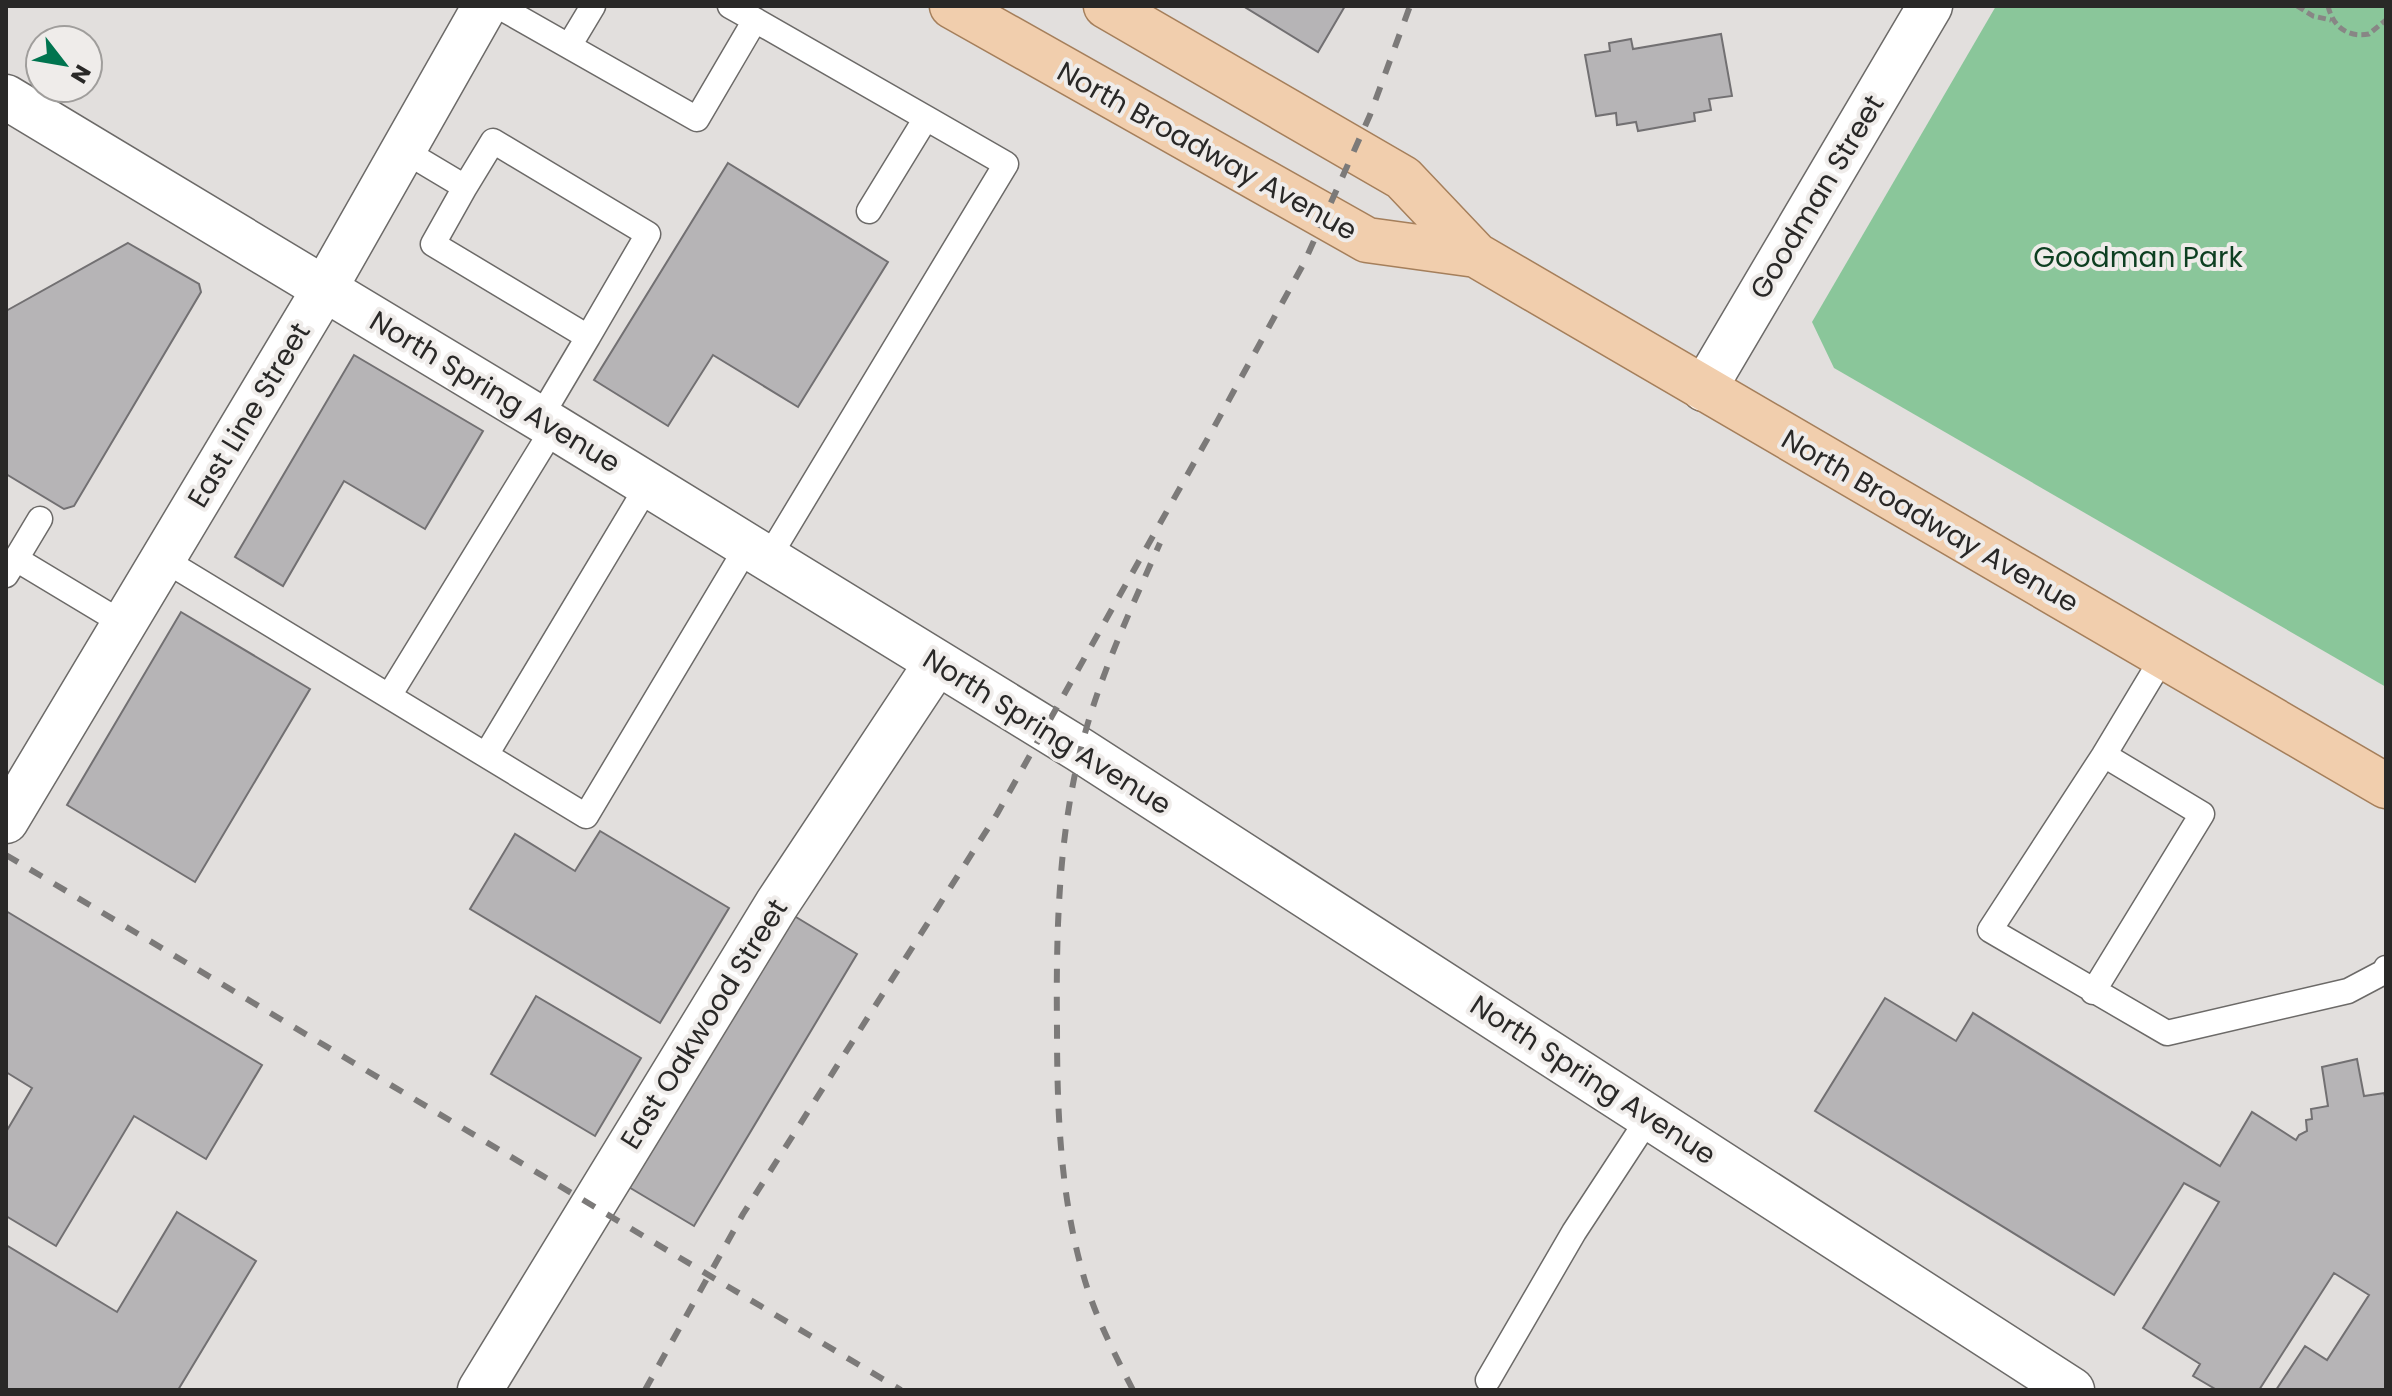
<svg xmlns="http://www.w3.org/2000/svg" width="2392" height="1396" font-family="Poppins,sans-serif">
<rect width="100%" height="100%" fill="#e2dfdd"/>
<!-- green -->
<path fill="#8ac69a" d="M1996,6h390v681l-552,-319 -22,-46z"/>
<!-- building -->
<path fill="#b6b4b6" stroke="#727072" stroke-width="2" d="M1243,6h102l-27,46z
M1721,34l11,62 -23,3 2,11 -17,3 1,8 -57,10 -2,-9 -19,3 -1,-12 -20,3 -11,-61 25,-4 -1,-8 22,-4 2,10z
M728,163l160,99 -90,145 -85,-52 -45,71 -74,-46z
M128,243l71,41 2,8 -127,214 -10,3 -58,-35v-163z
M354,355l129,76 -58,98 -81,-48 -61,105 -48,-29z
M181,612l129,77 -115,193 -128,-77z
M600,831l129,77 -69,115 -190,-114 45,-75 60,37z
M6,911l256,154 -56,94 -72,-43 -78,130 -50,-30v-84l26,-44 -26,-16z
M791,914l66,40 -163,272 -67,-40z
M536,996l105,62 -46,78 -104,-62z
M1885,998l71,43 17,-28 247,153 32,-54 44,28 3,-5 8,-4 -1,-11 6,-1 -1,-10 17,-3 -6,-39 35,-8 7,37 20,-3 2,7v290h-110l29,-44 22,14 42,-65 -35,-22 -75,117h-42l-24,-14 7,-12 -57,-36 76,-126 -35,-19 -70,112 -299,-184z
M177,1212l79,49 -78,129h-172v-145l111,67z"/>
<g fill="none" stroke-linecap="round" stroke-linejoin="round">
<defs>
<path id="lane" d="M498,6l199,113 58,-99 -25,-14
M755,20l171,98 -57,93
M569,46l24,-40
M403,150l62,37 28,-46 155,93 -60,103 -155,-93 32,-57
M540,418l48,-81
M16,559l24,-40
M163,559l423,257 161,-269
M767,560l239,-396 -80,-46
M6,575l10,-16 108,65
M2163,657l-59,98 -114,175 177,103 181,-42 36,-19 2,-4
M389,696l165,-269
M486,755l162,-270
M2093,992l109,-178 -98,-59
M1488,1380l86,-148 76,-116"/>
<path id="street" d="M6,97l548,330 526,323 992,640
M1704,389l226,-383
M480,1390l297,-486 159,-240"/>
<path id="secondary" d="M6,821l319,-533 160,-282"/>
<path id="primary" d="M952,6l415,234 109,15
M1106,6l297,172 73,77 910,531"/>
</defs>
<!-- lane casing -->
<use href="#lane" stroke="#6c6a68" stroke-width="27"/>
<!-- street casing -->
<use href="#street" stroke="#6c6a68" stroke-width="47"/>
<!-- secondary casing -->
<use href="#secondary" stroke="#6c6a68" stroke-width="47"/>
<!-- primary casing -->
<use href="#primary" stroke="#a57f5b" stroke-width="47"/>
<!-- path -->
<path stroke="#888685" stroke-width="5" stroke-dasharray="8 4" stroke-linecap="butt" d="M2297,6l16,10 18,4
M2328,6c5,21 20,32 41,28l17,-14"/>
<!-- lane -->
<use href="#lane" stroke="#fff" stroke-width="24"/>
<!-- street -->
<use href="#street" stroke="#fff" stroke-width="44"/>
<!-- secondary -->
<use href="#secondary" stroke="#fff" stroke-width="44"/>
<!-- primary -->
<use href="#primary" stroke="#f1cead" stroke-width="44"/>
<!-- rail -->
<path stroke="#7c7a79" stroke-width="6" stroke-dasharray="14 14" stroke-linecap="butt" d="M6,855l895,535
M645,1390l98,-176 254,-400 216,-385 91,-166 66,-148 40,-109
M1133,1390c-19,-37 -39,-76 -50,-116 -23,-80 -26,-164 -26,-246 -1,-92 1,-187 23,-276 18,-73 50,-141 80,-209"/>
</g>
<g text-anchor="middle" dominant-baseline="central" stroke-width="8" stroke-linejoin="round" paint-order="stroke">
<!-- street labels -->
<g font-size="28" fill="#292827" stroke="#efecea">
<text transform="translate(1207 151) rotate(29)">North Broadway Avenue</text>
<text transform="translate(1817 197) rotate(-59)">Goodman Street</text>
<text transform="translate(495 392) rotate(31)">North Spring Avenue</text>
<text transform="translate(249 415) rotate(-59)">East Line Street</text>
<text transform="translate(1930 521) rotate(30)">North Broadway Avenue</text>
<text transform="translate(1047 732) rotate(32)">North Spring Avenue</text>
<text transform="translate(704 1024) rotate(-58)">East Oakwood Street</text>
<text transform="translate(1593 1080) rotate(33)">North Spring Avenue</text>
</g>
<!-- park labels -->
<g font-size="28" fill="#0d3f21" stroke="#efecea">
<text x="2138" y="257">Goodman Park</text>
</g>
</g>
<!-- border -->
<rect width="2392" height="1396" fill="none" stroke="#292827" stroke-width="16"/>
<!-- north arrow -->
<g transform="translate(64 64) rotate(121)"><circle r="38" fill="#efecea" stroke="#a09e9c" stroke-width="2"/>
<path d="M0-6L14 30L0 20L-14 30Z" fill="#00744f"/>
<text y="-12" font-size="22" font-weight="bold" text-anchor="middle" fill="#292827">N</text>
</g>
</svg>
